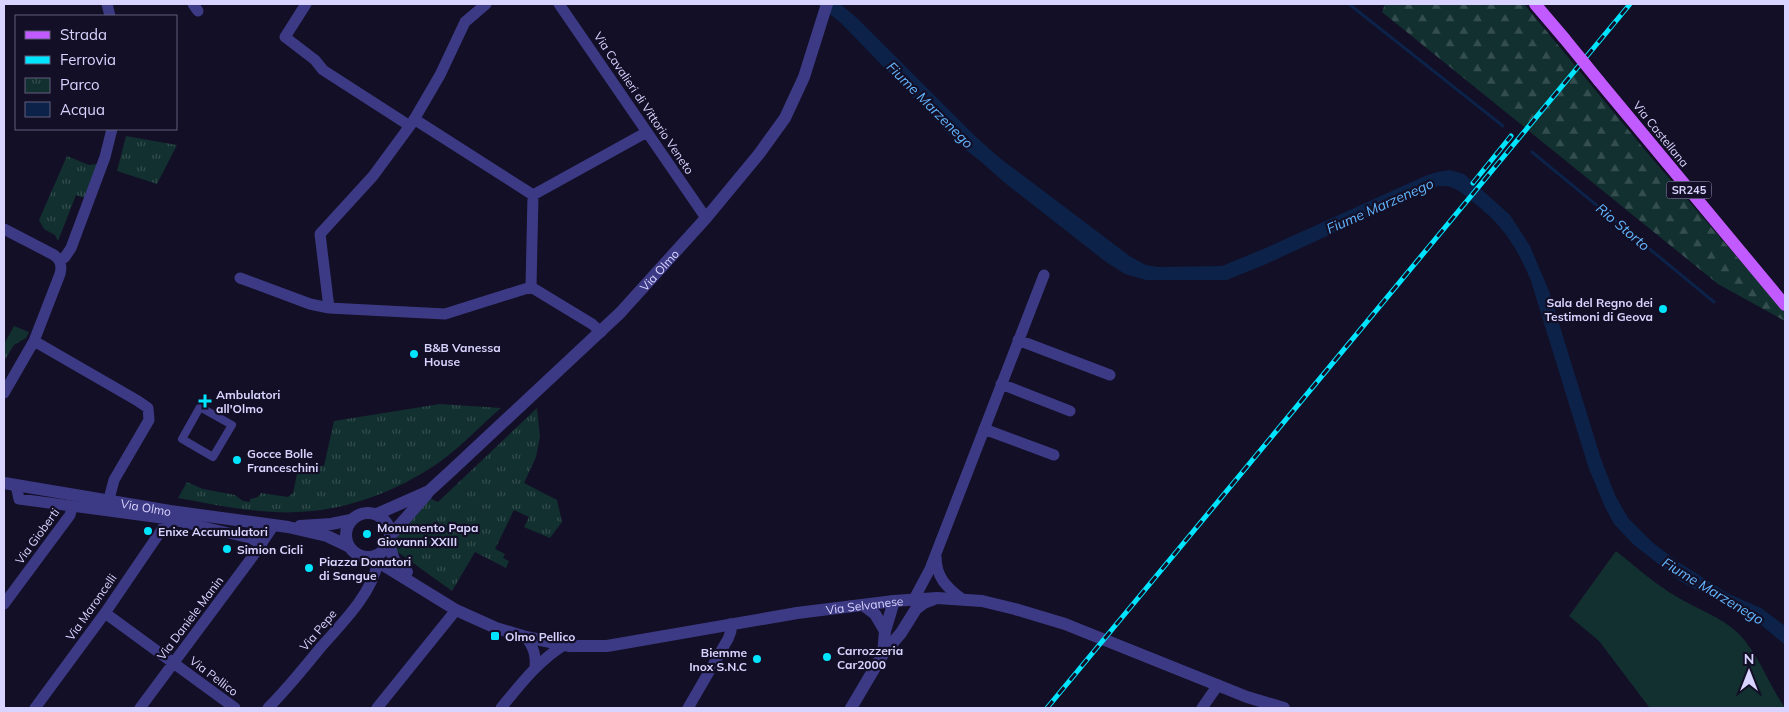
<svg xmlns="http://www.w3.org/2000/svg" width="1789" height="712" font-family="Mulish,sans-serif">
<defs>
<pattern id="forest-firs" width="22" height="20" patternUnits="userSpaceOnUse" patternTransform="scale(1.25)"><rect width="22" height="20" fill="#12302f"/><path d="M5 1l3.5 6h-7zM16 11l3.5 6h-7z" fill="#344d4e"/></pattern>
<pattern id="park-tufts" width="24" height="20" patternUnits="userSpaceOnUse" patternTransform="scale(1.25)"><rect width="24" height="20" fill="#12302f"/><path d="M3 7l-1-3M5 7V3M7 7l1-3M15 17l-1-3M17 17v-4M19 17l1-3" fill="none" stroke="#344d4e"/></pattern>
</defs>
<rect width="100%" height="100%" fill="#130f26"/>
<!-- grass -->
<path fill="#12302f" d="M1616,551c20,16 39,33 61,46 20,12 45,20 62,37 20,21 30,51 46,74l-136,-1 -50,-66 -30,-25z"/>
<!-- forest -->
<path fill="url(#forest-firs)" d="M1385,4h139l126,152 135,157v8l-67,-37 -336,-272z"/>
<!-- park -->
<path fill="url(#park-tufts)" d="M126,136l51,9 -20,39 -40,-13z
M67,156l22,9 9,-1 -13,34 -9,-3 -18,46 -3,-6 -11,-6 -5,-9z
M14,326l15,6 -3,6 -12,7 -10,16v-17z
M440,404l61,4c-20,17 -39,38 -60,53 -53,37 -115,57 -180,50 -27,-2 -55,-8 -83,-13l9,-16 16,7 32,6 8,6 7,1v-3l8,-2 3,-4 27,4 5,-4 5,-24 3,-3h23l10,-45z
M537,408l3,29 -4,20 -12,26 33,17 5,22 -12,16 -26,-11 5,-10 -15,-7 -19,39 10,5 -2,4 6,3 -3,7 -31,-16 -23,39 -57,-41 -1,-11 24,-28 13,-12 7,3z"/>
<!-- water -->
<path fill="#0c2248" d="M817,4h23l17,14 120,120 24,21 130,98 15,8 12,2 64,-1 46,-19 157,-71 12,-4 13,-2 14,4 46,41 20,31 19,45 52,168 14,36 13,23 25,25 24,18 50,32 34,15 24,18v19l-25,-21 -80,-43 -47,-37 -19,-20 -9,-17 -16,-38 -58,-188c-16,-38 -29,-57 -62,-82 -7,-6 -14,-12 -24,-13 -6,-1 -12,2 -18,4l-163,75 -37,15h-81l-21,-6 -19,-12 -101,-79 -26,-23 -21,-16 -117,-121z"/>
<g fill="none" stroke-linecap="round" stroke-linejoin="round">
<!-- stream -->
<path stroke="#0c2248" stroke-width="3" d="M1349,4l154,122
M1532,152l182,150"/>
<!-- pedestrian -->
<path stroke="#3d3a85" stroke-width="8" d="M200,407l32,18 -19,32 -31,-18z"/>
<!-- minor -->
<path stroke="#3d3a85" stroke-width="11" d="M107,4l3,12
M193,4l5,7
M306,4l-21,33 30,23 8,10 87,56
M486,4l-21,18 -25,53 -28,48 -39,53 -53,58 9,74 116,6 86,-27 61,37 9,8
M559,4l147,214
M414,119l119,76 -2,92
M533,195l114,-63
M4,229l50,26c7,5 8,11 6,19l-26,67 -30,52
M60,261l5,-4 6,-9 34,-91 7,-28
M240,278l70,26 19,4
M1018,340l92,35
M34,341l104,60 10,7 1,12 -35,60 -5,19
M1001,384l69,27
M984,429l70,26
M16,485l3,14 150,20 81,19 12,6
M936,556c0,21 10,31 26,43
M914,599l16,-30 114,-294
M4,604l66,-89 2,-8
M105,613l130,95
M526,637c8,11 10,18 9,31
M35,708l70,-95 64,-94 1,-6
M140,708l113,-152 21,-31
M268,708c19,-19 36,-40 53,-61 22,-25 50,-52 57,-85
M377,708l79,-98
M501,708c19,-23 37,-47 63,-63
M688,708l40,-69 3,-8 -1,-7
M1202,708l16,-23"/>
<!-- tertiary -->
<g stroke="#3d3a85" stroke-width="12">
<path id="s1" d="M4,483l166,28 118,16 39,9 21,10"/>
<circle cx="368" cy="535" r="22"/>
<path id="s2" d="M377,514l52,-23 23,-21 168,-157 86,-95 53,-64 26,-36 19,-41 23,-73"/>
<path d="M300,526l31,-2 20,-4"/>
<path d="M391,535l36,-41"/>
<path d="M389,544l5,16 13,12"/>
<path id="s3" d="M370,557l86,53 40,18 30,9 44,9h37l190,-33 97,-12 43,-3 45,3 33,8 50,15 182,73 37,11"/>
<path d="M863,605l12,9 10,17"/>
<path d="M883,654l2,-23 9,-30"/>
<path d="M851,708l32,-54 18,-21 15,-24 8,-6 8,-3"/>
</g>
<!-- primary -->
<path stroke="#c25bff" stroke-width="12" d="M1535,4l29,34
M1599,81l186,224"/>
<defs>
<path id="rail" d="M1473,183l38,-47
M1047,708l583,-704"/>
</defs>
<!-- rail casing -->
<use href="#rail" stroke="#00e5ff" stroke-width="5"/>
<!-- rail -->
<use href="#rail" stroke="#130f26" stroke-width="3" stroke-dasharray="9" stroke-linecap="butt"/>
<!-- primary-bridge -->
<path stroke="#c25bff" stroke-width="12" d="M1564,38l35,43"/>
</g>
<!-- markers -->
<g fill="#00e5ff" stroke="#130f26" stroke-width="2">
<circle cx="1663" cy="309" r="5"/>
<circle cx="414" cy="354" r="5"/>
<path d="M202.5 393.5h5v5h5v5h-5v5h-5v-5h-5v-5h5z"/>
<circle cx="237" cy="460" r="5"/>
<circle cx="148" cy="531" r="5"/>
<circle cx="367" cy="534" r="5"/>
<circle cx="227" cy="549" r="5"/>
<circle cx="309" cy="568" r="5"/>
<rect x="490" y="631" width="10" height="10" rx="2.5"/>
<circle cx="827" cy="657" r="5"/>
<circle cx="757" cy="659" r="5"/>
</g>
<g text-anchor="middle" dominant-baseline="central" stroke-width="4.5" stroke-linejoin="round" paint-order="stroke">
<!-- shield labels -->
<rect fill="#130f26" stroke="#9e99be" stroke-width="1" x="1666.5" y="181.5" width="45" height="17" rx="4"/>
<g font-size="11" font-weight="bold" fill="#d9d4ff">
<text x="1689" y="190">SR245</text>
</g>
<!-- street labels -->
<g font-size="12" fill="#d9d4ff" stroke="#130f26">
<text transform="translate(644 103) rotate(56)">Via Cavalieri di Vittorio Veneto</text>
<text transform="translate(1661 134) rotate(51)">Via Castellana</text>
<text stroke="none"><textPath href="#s2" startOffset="376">Via Olmo</textPath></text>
<text stroke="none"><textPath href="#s1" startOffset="144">Via Olmo</textPath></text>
<text transform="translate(37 536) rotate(-54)">Via Gioberti</text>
<text stroke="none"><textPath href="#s3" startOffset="519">Via Selvanese</textPath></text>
<text transform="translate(91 607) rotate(-55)">Via Maroncelli</text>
<text transform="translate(190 618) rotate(-53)">Via Daniele Manin</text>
<text transform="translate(318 630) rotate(-50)">Via Pepe</text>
<text transform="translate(214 676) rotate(37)">Via Pellico</text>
</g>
<!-- poi labels -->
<g font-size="12" font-weight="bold" fill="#d9d4ff" stroke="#130f26" text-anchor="start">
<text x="1653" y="302" text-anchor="end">Sala del Regno dei<tspan x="1653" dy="14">Testimoni di Geova</tspan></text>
<text x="424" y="347">B&amp;B Vanessa<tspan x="424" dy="14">House</tspan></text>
<text x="216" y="394">Ambulatori<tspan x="216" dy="14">all'Olmo</tspan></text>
<text x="247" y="453">Gocce Bolle<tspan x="247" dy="14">Franceschini</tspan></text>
<text x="377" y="527">Monumento Papa<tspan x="377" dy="14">Giovanni XXIII</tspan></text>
<text x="158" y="531">Enixe Accumulatori</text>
<text x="237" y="549">Simion Cicli</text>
<text x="319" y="561">Piazza Donatori<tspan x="319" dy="14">di Sangue</tspan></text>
<text x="505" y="636">Olmo Pellico</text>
<text x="837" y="650">Carrozzeria<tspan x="837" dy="14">Car2000</tspan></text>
<text x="747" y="652" text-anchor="end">Biemme<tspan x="747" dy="14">Inox S.N.C</tspan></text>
</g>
<!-- water labels -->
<g font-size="14" font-style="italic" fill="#62b6ff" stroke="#130f26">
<text transform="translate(930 105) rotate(45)">Fiume Marzenego</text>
<text transform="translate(1380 206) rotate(-24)">Fiume Marzenego</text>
<text transform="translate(1623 227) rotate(40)">Rio Storto</text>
<text transform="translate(1713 591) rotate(31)">Fiume Marzenego</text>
</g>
</g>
<!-- border -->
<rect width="1789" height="712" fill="none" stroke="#d9d4ff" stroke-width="10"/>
<!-- legend -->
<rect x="15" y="15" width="162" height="115" fill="#130f26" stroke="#625e7d"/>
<rect x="25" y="31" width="25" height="8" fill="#c25bff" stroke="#625e7d"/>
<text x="60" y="40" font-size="15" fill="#d9d4ff">Strada</text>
<rect x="25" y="56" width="25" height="8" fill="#00e5ff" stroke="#625e7d"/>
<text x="60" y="65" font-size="15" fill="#d9d4ff">Ferrovia</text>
<rect x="25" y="78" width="25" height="15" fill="url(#park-tufts)" stroke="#625e7d"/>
<text x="60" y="90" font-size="15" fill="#d9d4ff">Parco</text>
<rect x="25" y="102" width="25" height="15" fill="#0c2248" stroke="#625e7d"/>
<text x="60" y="115" font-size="15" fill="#d9d4ff">Acqua</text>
<!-- north arrow -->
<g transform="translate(1749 672)" stroke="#130f26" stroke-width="4" paint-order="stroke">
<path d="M0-4L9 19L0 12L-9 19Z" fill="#d9d4ff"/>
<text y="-8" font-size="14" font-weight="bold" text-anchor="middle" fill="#d9d4ff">N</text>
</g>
</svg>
